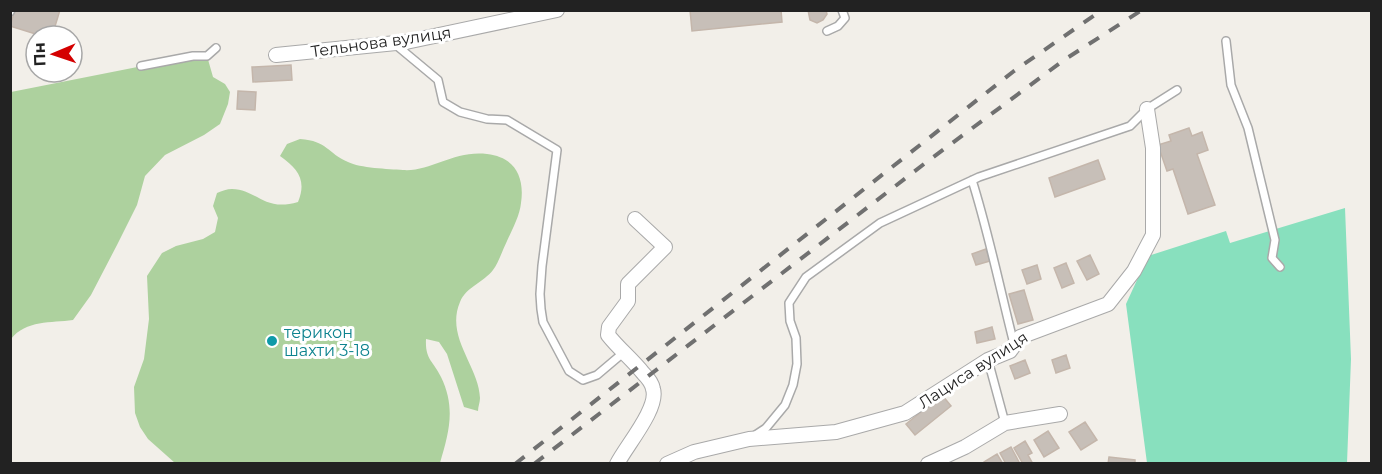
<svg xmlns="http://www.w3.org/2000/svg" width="1382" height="474" font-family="Montserrat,sans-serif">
<rect width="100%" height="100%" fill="#f2efe9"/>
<!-- forest -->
<path fill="#add19e" d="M193,56h14l6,21 12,7 5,8 -2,12 -8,20 -16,11 -39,20 -20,21 -8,29 -20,40 -26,50 -18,25c-22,3 -47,0 -62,19v-247z
M300,139c28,2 27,14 48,23 12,6 40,7 55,8 28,2 51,-20 84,-16 27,3 38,22 34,49 -1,12 -9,27 -14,38 -5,10 -8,21 -14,29 -9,12 -27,17 -33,32 -15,35 19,64 20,96 0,4 -2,9 -2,13l-14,-4 -17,-53 -8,-12 -13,-3c-1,21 7,21 15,38 15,31 8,55 -1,86h-265l-27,-24 -8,-12 -5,-14 -1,-26 10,-28 5,-40 -2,-43 15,-23 14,-7 27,-7 12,-7 3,-14 -5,-12 4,-13c5,-2 10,-4 15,-4 26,1 32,23 66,13 9,-22 0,-33 -18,-46l7,-12z"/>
<!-- pitch -->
<path fill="#88e0be" d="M1345,208l6,151 -4,104h-200l-21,-159 22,-48 78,-25 4,12z"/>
<!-- building -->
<path fill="#c7bfb8" stroke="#c4b6ab" stroke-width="1.5" d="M15,10h45l-8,26h-10l-32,-10z
M690,10h91l1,12 -90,9z
M808,10h18l1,4 -4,6 -6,3 -7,-3z
M291,65l1,15 -39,2 -1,-15z
M238,91l18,1 -1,18 -18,-1z
M1189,128l3,8 10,-4 6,18 -11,4 18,51 -27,9 -15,-45 -6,2 -9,-26 13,-4 -2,-6z
M1098,160l7,19 -50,18 -6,-19z
M986,249l4,12 -14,4 -4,-11z
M1090,255l9,19 -12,6 -10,-19z
M1066,263l8,20 -12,5 -8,-20z
M1037,265l4,14 -14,5 -5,-14z
M1024,290l9,30 -15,4 -9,-30z
M992,327l3,12 -18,4 -2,-11z
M1066,355l4,13 -14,5 -4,-13z
M1025,360l5,13 -15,6 -5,-13z
M942,395l9,11 -36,29 -9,-11z
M1085,422l12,18 -16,10 -12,-18z
M1048,431l11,17 -15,9 -10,-17z
M1025,441l7,12 -4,2 5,9h-10l-9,-16z
M1011,447l9,17h-14l-6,-11z
M997,454l6,10h-19v-2z
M1109,457l26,3v4h-27z"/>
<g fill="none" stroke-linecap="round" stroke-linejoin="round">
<defs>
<path id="service" d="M10,12l1,-2
M827,31l11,-5 7,-8 -3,-8
M1226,41l5,44 17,43 27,112 -3,18 8,9
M396,45l42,35 5,22 17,10 27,7 20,1 50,30 -15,116 -2,28 1,15 2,13 26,49 14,9 14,-5 26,-22
M141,66l52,-10h14l9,-8
M972,180c17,54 28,109 42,164
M988,360l17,63
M754,436l12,-8 19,-23 8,-20 4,-21 -1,-26 -6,-17 -1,-18 17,-26 74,-54 99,-46 151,-51 17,-17 30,-19"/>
<path id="minor" d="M276,55l130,-13 151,-32
M617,464c9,-18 42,-56 36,-75 -1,-6 -6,-12 -10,-16 -11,-14 -24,-24 -35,-38l1,-8 19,-26v-17l37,-37 -30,-28
M667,464l27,-12 55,-13 87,-7 69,-19 83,-53 22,-9 10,-14 88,-33 26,-33 19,-36v-87l-6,-39
M928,464l37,-17 40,-24 55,-9"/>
</defs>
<!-- service casing -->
<use href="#service" stroke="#a9a9a9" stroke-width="10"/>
<!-- minor casing -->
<use href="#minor" stroke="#a9a9a9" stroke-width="16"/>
<!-- service -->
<use href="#service" stroke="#fff" stroke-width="7"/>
<!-- minor -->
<use href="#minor" stroke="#fff" stroke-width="14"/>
<!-- rail -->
<path stroke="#707070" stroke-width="4" stroke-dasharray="12 12" stroke-linecap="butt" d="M515,464l499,-393 88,-61
M534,464l390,-300 140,-104 78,-50"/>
</g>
<!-- markers -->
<circle fill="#0f9aa8" stroke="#fff" stroke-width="2" cx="272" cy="341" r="6"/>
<g text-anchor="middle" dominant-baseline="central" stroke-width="6" stroke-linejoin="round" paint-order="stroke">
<!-- street labels -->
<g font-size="16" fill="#222" stroke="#fff">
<text transform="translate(381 42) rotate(-8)">Тельнова вулиця</text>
<text transform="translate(973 370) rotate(-33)">Лациса вулиця</text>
</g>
<!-- culture labels -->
<g font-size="16" fill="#0d838f" stroke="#fff" text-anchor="start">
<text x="284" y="332">терикон<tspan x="284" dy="18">шахти 3-18</tspan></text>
</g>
</g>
<!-- border -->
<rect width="1382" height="474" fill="none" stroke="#222222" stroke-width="24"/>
<!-- north arrow -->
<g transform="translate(54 54) rotate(268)"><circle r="28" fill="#ffffff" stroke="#a7a7a7" stroke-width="1.5"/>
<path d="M0-4.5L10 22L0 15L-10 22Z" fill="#d40000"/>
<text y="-9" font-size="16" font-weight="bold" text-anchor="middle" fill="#222222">Пн</text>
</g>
</svg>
